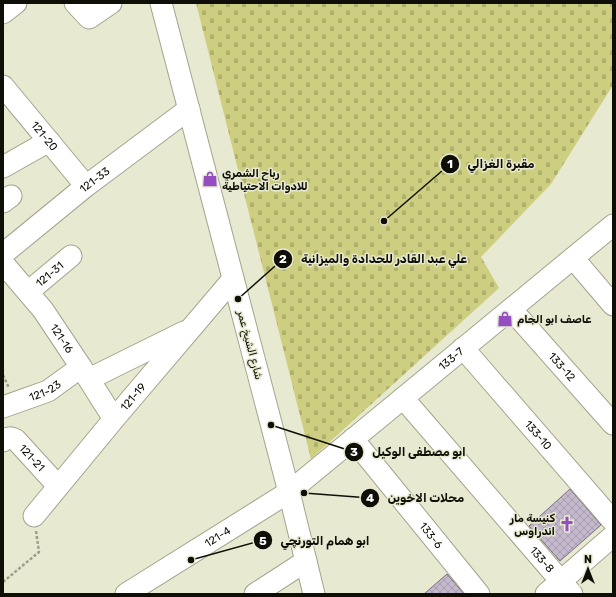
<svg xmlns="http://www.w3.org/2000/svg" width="616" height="597" font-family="Rubik,Cairo,sans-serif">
<defs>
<pattern id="cemetery-stones" width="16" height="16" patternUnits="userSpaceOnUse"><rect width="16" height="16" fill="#cdce7f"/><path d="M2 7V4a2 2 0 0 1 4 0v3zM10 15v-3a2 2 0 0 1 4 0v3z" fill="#afb06c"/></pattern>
<pattern id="building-cross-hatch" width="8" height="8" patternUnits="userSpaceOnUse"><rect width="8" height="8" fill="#c4b8cd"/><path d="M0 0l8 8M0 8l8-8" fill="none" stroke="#a79daf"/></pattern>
</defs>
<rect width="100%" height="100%" fill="#e8e9d1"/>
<!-- cemetery -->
<path fill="url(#cemetery-stones)" d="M196,3h417v82l-62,99 -70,73 18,31 -188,171z"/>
<!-- building -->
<path fill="url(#building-cross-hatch)" stroke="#786e81" d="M570,489l31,36 -41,36 -31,-35z
M447,574l17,20h-40z"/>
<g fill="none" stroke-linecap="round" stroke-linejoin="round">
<defs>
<g id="minor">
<path d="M75,3l14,15 22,-15"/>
<path d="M161,3l128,489 25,102"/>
<path d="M3,13l13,-10"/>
<path id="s1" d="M3,86l83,100"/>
<path d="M3,167l46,-26"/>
<path d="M3,202l8,-6"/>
<path id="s2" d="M3,254l83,-68 103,-77"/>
<path d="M573,258l40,47"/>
<path id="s3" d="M3,263l40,47 38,57 33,52"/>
<path id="s4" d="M28,292l43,-36"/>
<path id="s5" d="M511,309l102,115"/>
<path id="s6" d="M463,348l150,173"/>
<path d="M89,379l95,-47"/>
<path id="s7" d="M403,398l169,196"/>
<path id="s8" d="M3,407l45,-16 33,-24"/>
<path id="s9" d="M353,439l126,155"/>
<path id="s10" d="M3,441c5,-4 7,-4 13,-1l42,46"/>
<path id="s11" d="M34,516l80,-97 119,-140"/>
<path id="s12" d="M126,594l163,-102 324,-267"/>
<path d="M255,594l51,-33"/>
<path d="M546,594l67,-58"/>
</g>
</defs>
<!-- minor casing -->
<use href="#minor" stroke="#a3a48d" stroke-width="23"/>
<!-- path -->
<path stroke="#9d9d8b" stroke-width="2.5" stroke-dasharray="3 2" stroke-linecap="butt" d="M3,375l6,13
M3,582l36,-30 -3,-21"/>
<!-- minor -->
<use href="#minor" stroke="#fff" stroke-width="21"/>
</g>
<!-- icons -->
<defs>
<symbol id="shop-bare" viewBox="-9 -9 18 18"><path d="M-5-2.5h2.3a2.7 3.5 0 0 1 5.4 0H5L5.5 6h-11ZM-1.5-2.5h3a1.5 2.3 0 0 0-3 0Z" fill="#954ec1" stroke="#e8e9d1" stroke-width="2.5" paint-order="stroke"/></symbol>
<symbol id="church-bare" viewBox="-9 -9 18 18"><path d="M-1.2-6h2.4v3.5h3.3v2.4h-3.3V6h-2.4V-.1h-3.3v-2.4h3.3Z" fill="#954ec1" stroke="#e8e9d1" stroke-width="2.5" paint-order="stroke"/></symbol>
</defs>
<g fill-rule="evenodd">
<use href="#shop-bare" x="199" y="168" width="22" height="22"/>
<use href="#shop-bare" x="494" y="308" width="22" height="22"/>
<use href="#church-bare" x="556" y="513" width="22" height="22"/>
</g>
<g text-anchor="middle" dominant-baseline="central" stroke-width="3" stroke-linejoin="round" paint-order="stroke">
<!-- street labels -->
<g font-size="11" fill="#0f0f07" stroke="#e8e9d1">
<text stroke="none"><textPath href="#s1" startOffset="65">121-20</textPath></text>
<text stroke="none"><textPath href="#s2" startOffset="118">121-33</textPath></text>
<text stroke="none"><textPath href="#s4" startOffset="28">121-31</textPath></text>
<text stroke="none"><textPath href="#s3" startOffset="96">121-16</textPath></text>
<text transform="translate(250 345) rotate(75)">شارع الشيخ عمر</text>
<text stroke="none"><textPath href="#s12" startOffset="402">133-7</textPath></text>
<text stroke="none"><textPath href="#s5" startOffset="77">133-12</textPath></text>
<text stroke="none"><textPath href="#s8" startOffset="45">121-23</textPath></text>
<text stroke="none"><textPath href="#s11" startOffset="155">121-19</textPath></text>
<text stroke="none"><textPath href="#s6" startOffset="115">133-10</textPath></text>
<text stroke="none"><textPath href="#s10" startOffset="38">121-21</textPath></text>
<text stroke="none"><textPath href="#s9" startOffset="124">133-6</textPath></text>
<text stroke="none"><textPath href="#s12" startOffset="108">121-4</textPath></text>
<text stroke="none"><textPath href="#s7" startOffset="213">133-8</textPath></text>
</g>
<!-- poi labels -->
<g font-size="11" font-weight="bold" fill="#0f0f07" stroke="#e8e9d1" text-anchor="start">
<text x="222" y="173">رباح الشمري<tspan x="222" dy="13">للادوات الاحتياطية</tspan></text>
<text x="517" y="319">عاصف ابو الجام</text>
<text x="555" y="518" text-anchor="end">كنيسة مار<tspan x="555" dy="13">اندراوس</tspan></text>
</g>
</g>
<!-- callouts -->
<path fill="none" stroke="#0f0f07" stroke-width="1.5" d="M384 221L450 164M238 299L283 259M271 425L354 452M304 493L370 498M191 560L263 540"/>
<g fill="#0f0f07" stroke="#e8e9d1" stroke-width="1.5">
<circle cx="384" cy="221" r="4"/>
<circle cx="238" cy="299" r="4"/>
<circle cx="271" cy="425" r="4"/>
<circle cx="304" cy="493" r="4"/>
<circle cx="191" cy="560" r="4"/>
<circle cx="450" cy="164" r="10"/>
<circle cx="283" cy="259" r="10"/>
<circle cx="354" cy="452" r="10"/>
<circle cx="370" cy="498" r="10"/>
<circle cx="263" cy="540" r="10"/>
</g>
<g font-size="12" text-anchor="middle" font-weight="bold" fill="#fff">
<text x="450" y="168">1</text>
<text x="283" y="263">2</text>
<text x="354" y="456">3</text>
<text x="370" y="502">4</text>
<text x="263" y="545">5</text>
</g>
<g font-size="12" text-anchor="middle" font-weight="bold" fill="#0f0f07" stroke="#e8e9d1" stroke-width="3" stroke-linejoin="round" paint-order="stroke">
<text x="501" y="168">مقبرة الغزالي</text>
<text x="384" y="263">علي عبد القادر للحدادة والميزانية</text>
<text x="419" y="456">ابو مصطفى الوكيل</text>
<text x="426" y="502">محلات الاخوين</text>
<text x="325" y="545">ابو همام التورنچي</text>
</g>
<!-- border -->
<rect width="616" height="597" fill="none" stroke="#0f0f07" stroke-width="8"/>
<!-- north arrow -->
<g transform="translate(588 569)" stroke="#e8e9d1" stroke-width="3" paint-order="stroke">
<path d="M0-3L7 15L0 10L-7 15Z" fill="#0f0f07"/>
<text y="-6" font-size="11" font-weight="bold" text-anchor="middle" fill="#0f0f07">N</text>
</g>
</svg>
